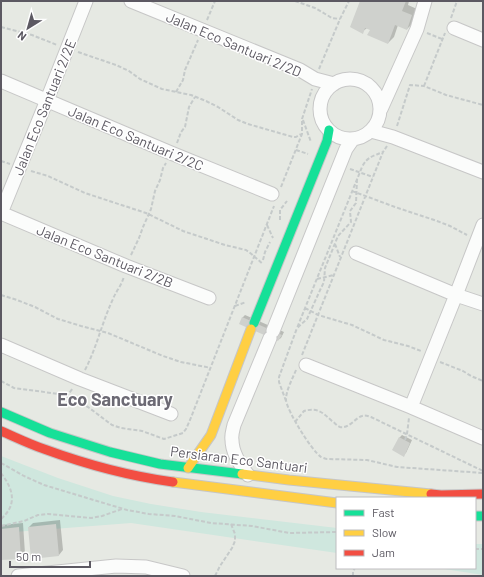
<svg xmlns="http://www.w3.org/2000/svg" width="484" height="577" font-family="Barlow,sans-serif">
<rect width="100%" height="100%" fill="#e6e9e3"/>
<!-- green -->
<path fill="#cfe7de" d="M1,456l57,22 55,18 38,8 50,8 136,16v25l-206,-30 -130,10z
M475,544h8v31l-45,-7h37z"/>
<!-- shadow -->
<path fill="#0003" d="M361,1h48l-1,4 9,4 -4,14 -6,6 -9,-4 -4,12 -6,6 -17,-14 -4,-1 -5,4z
M245,315l39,17 -3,6 -3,2 -36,-22z
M402,435l10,5 -6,13 -3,2 -4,-17z
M60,520l3,30 -4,5 -30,-28 4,-4z
M23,523l2,31 -4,4 -20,1v-34z"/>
<!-- building -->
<path fill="#cfd1cd" d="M360,1h46l-4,10 10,4 -5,15 -12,-5 -7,19 -21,-9 3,-5 -5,-2 -2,6 -13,-7z
M242,317l40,18 -4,6 -39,-17z
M399,437l11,6 -6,14 -12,-7z
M56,524l3,32 -28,3 -3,-32z
M19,527l2,32 -20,1v-31z"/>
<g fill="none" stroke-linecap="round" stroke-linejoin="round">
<defs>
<path id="street" d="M131,1l169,69 15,9 19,5
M454,28l29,12
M320 109a30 30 0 1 1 60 0a30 30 0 1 1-60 0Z
M1,81l170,72 101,41
M381,109l36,-80 8,-28
M371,131l22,6 90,35
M1,213l46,-113 39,-99
M1,213l125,53 83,32
M356,253l100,42 27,9
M273,331l73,-182 7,-10
M1,345l79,34 91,35
M306,365l105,42 72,31
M411,407l45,-112 27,-70
M248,475c-8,-10 -16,-22 -16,-35 -1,-5 1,-10 2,-15l36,-87
M18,576l98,-10 30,1 37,9"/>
<path id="fast" d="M254,323l73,-182 2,-11
M1,412l49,21 60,19 50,12 82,10
M475,516h8"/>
<path id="slow" d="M188,468l23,-33 40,-106
M242,474l47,6 142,14
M173,482l164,21"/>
<path id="jam" d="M1,431c14,6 28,13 43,18 41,15 85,27 129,33
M431,494l10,1 42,-1"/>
</defs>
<!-- street casing -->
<use href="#street" stroke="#c7c7c7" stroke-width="15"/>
<!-- fast casing -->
<use href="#fast" stroke="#c6c6c7" stroke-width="11"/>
<!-- slow casing -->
<use href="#slow" stroke="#c6c6c7" stroke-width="11"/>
<!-- jam casing -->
<use href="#jam" stroke="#c6c6c7" stroke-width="11"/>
<!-- path -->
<path stroke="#c5caca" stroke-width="2" stroke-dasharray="4 2" stroke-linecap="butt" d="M295,1l20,7 17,10 8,1
M451,18l6,-17
M207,20l8,-19
M1,27l31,8 25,10
M427,33l15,6
M78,52l38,13 13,6 11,8 22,10 29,6 15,6 12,6 20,13 10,4 45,13h3l5,-3
M319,69l21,-50 9,-18
M424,86l21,-53
M176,92l7,-12 2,-10 13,-30
M303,120l8,22
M397,126l13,-41 14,1 22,9 37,10
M177,143l4,-11 4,-5 4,-20 6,-10
M296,150l12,4
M1,161l9,3
M350,169l23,8
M31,171l17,5 37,17 61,20 37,18 42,14 21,5 3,2 14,12
M357,179l-1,24 -6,8 1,11 -13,14 -13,32 -1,14 -3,6 -14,31 -10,9 65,-161c5,-10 11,-11 21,-15
M281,187l21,-53v-15l10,-30
M352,191l43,16 42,14 13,5 17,9
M280,220v-10l7,-9
M267,225l6,13
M335,244l5,13
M131,255l8,-17 4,-11 8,-18 4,-18 5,-11 3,-12 3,-5
M263,260l2,-8 5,-10
M317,279l17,-4
M1,295l16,5 18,7 23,12 23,7 27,7 55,23 18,6 30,6
M235,306l11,-4
M305,308l13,7 34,10 32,15 24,6 13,5
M302,355l81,-203 4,-6
M440,362l23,9 8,5 12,5
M85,370c12,-23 17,-48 28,-71 3,-8 9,-14 11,-23
M296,370c-4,10 -10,20 -10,30 1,11 26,51 35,57 0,0 5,2 6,2l40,1 30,7 86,6
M1,381l13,7 45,6 14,5 15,8 24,18 9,3 21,3 22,8 19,-6 3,-4 4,-9 84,-214
M66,397l7,-9
M286,401l-7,-19v-5l18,-49
M295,422l9,-11c14,-4 19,2 28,10 3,2 5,5 8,6 9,2 15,-9 22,-11 3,-1 6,0 9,1l112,54
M405,440l2,-6 2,-16
M1,463l23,13 20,9 53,16 30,9 22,4 26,2 36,7 41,3 37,7 48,-1
M1,473c12,16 17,31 0,46
M1,526l23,-5 14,-6 10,-1 43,4 11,-2 20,-7
M475,549h8
M215,576l5,-10 12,-18 3,-7v-7l-4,-10
M353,576v-5l2,-3"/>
<!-- street -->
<use href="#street" stroke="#fbfcfb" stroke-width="13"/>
<!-- fast -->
<use href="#fast" stroke="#16e098" stroke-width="9"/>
<!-- slow -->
<use href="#slow" stroke="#ffcf43" stroke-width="9"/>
<!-- jam -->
<use href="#jam" stroke="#f24e42" stroke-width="9"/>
</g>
<g text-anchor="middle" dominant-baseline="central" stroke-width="3" stroke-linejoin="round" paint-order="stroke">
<!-- street labels -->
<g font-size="14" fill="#5c5962" stroke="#fff">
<text transform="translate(234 44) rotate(23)">Jalan Eco Santuari 2/2D</text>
<text transform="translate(44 107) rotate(-68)">Jalan Eco Santuari 2/2E</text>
<text transform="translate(136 138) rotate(23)">Jalan Eco Santuari 2/2C</text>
<text transform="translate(105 256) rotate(22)">Jalan Eco Santuari 2/2B</text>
<text transform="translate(239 459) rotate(7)">Persiaran Eco Santuari</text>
</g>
<!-- district labels -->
<g font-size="18" font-weight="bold" fill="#6c6a74" stroke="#fff">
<text x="115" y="399">Eco Sanctuary</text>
</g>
</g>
<!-- border -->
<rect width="484" height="577" fill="none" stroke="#5c5962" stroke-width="4"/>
<!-- legend -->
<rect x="336" y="497" width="140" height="72" fill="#ffffff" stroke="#bebdc0"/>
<rect x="344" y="510" width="20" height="6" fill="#16e098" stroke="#bebdc0"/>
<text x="372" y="517" font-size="12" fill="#5c5962">Fast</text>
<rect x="344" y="530" width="20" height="6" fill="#ffcf43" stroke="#bebdc0"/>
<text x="372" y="537" font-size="12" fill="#5c5962">Slow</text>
<rect x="344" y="550" width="20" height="6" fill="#f24e42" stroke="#bebdc0"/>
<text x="372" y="557" font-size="12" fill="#5c5962">Jam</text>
<!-- north arrow -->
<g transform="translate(28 28) rotate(217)" stroke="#ffffff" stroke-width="3" paint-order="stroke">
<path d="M0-3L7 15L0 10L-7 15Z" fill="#5c5962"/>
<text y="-6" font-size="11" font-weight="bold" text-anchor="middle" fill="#5c5962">N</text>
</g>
<!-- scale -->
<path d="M10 561v6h80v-6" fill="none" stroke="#5c5962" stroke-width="2"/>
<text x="16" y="561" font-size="12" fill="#5c5962" stroke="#ffffff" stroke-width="3" paint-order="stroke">50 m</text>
</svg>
